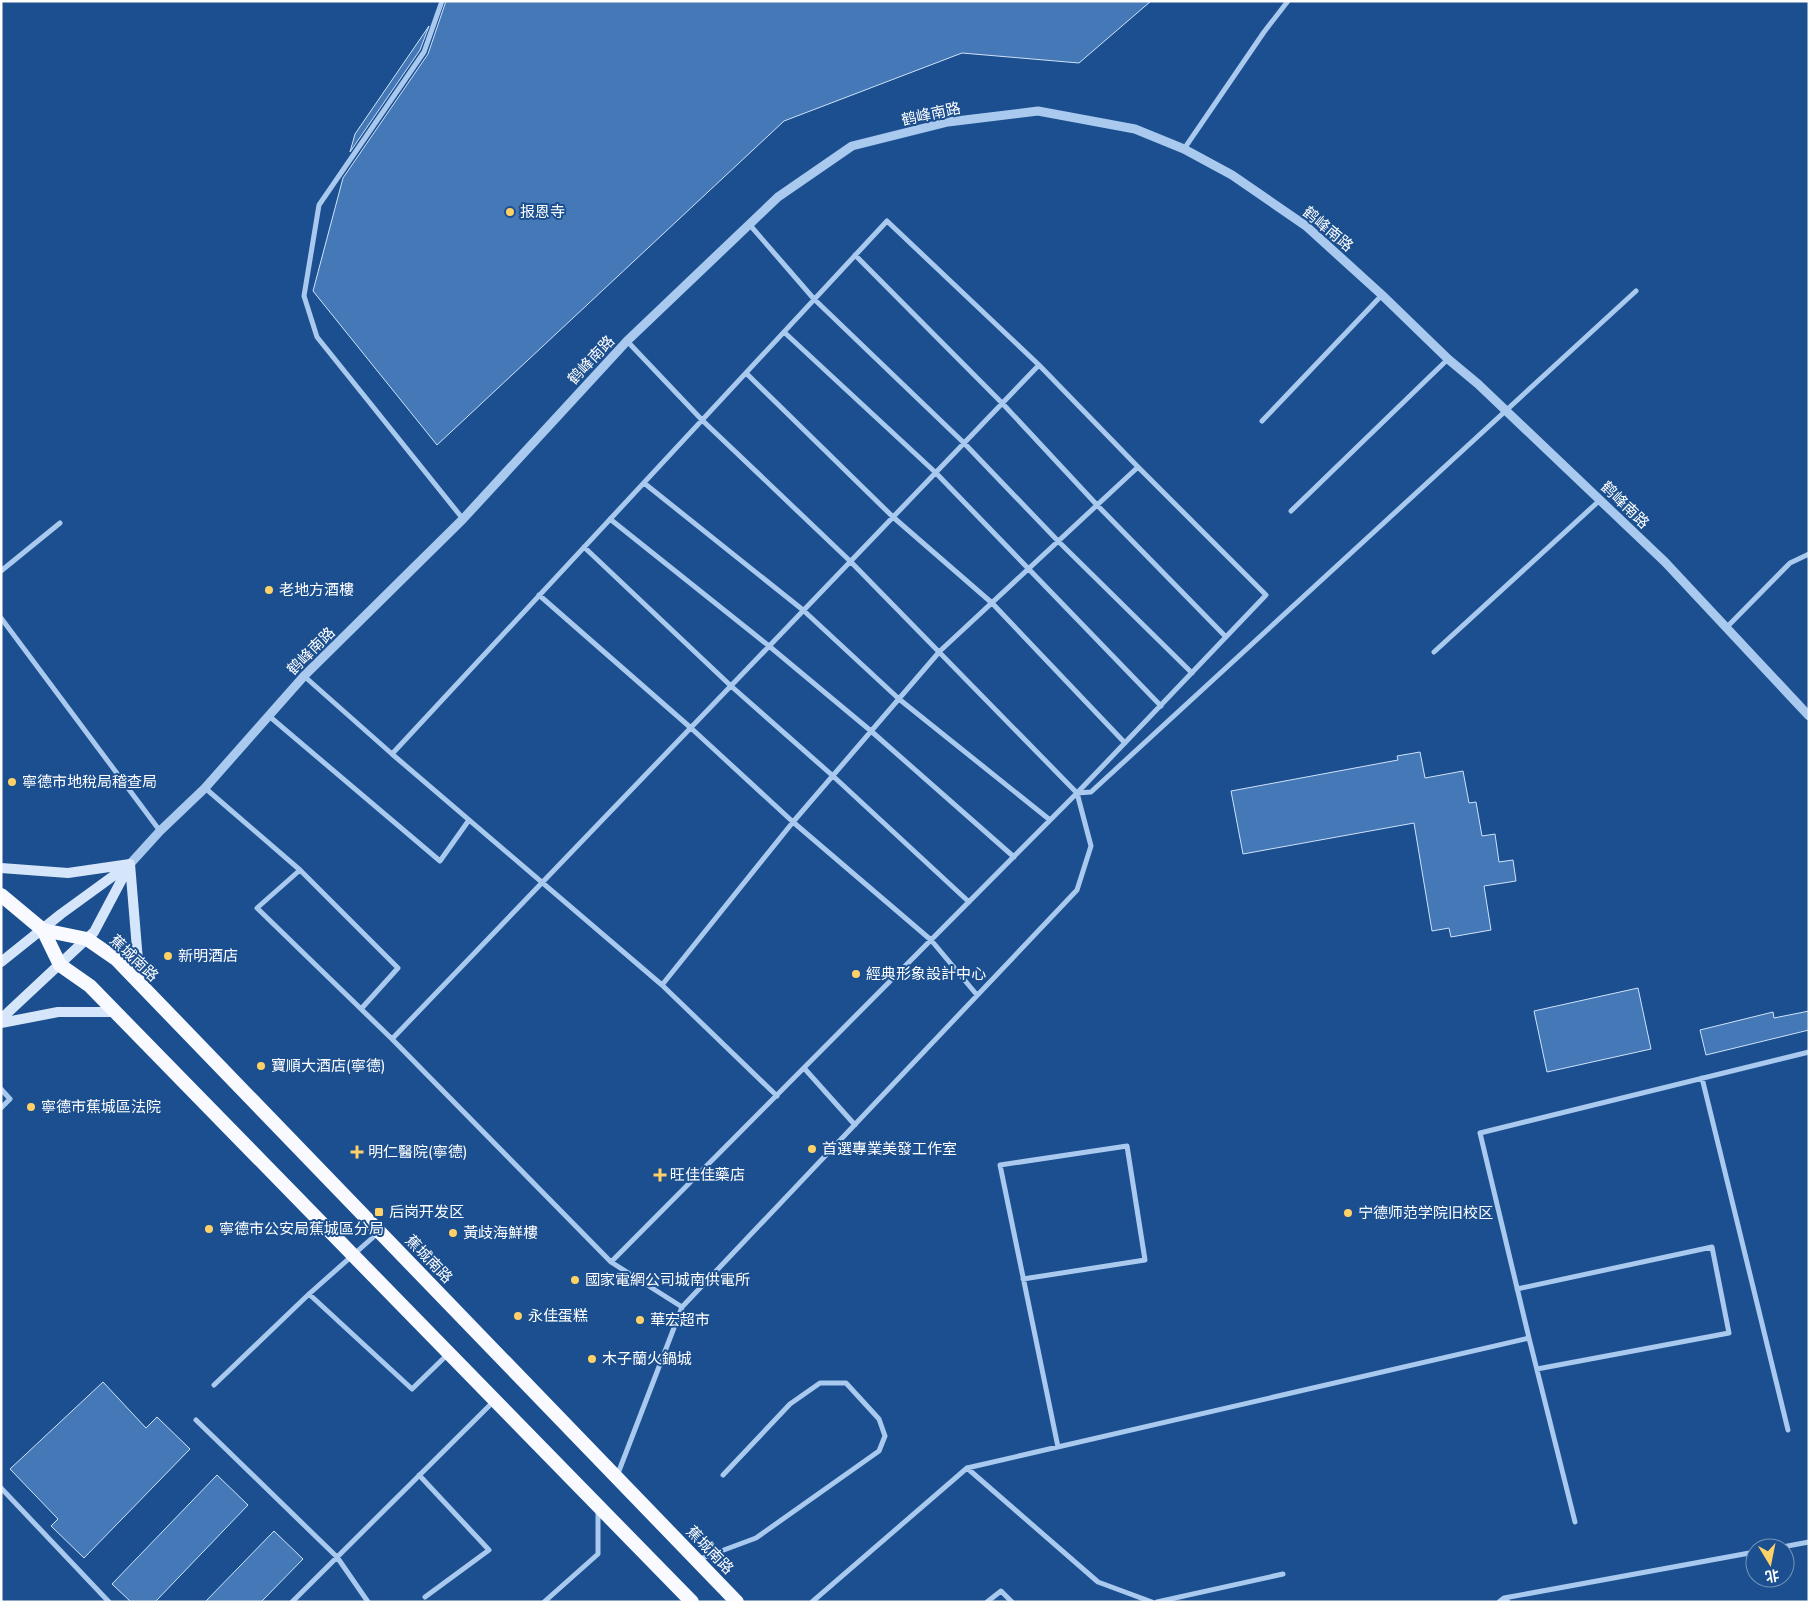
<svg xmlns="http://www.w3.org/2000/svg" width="1810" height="1603" font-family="'Nunito Sans','Noto Sans SC',sans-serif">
<rect width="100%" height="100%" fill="#1b4f8f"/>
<!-- building -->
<path fill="#4478b7" stroke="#cfe3fa" d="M446,1h705l-72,62 -117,-10 -178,68 -347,324 -124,-154 30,-113 85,-124z
M429,26l-9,24 -70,102 5,-18z
M1420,752l5,26 38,-7 6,32 7,-1 6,34 13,-2 4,28 14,-2 3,21 -32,5 7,44 -40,7 -2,-9 -17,3 -18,-108 -171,31 -12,-63 167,-31 -1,-4z
M1638,988l13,61 -104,23 -13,-61z
M1809,1011v19l-103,25 -6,-25 73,-18 1,6z
M103,1382l43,46 11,-11 33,32 -106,109 -33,-32 7,-7 -48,-50z
M217,1475l31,30 -93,97h-24l-19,-18z
M274,1531l29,28 -42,43h-56z"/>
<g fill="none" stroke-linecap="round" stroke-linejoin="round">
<!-- minor -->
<path stroke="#a9c9ee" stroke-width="5" d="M442,1l-18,51 -105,153 -15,91 13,41 146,182
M1184,149l80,-117 24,-31
M749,224l65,75 150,144 94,98 134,132
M855,255l147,148 95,102 129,132
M784,332l151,140 226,234
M627,341l75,79 148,141 227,232
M746,373l147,144 99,86 133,140
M1262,421l120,-126
M644,483l159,127 96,89 151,121
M1291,511l157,-152
M610,519l159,127 102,85 143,126
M584,547l147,139 102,90 136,126
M1,571l59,-48
M539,595l152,133 102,94 138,118 46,55
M1,618l159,213
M1726,628l64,-65 19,-9
M1434,652l166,-152
M304,676l88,78
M269,716l171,145 29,-41
M205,788l95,82 -43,38 135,131
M300,870l98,98 -37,41
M662,985l-270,-231 495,-533 152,144 99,102 128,128 -189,198 -466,469 71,45
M804,1068l51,57
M1702,1078l86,352
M1,1089l9,10 -9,9
M777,1096l-115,-111 131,-163 147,-171 198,-184
M611,1262l-219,-223 647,-674
M1023,1279l122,-19 -18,-114 -127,19 58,282
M1517,1289l195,-42 17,86 -192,36
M309,1294l103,95 37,-36
M1529,1338l46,184
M214,1385l95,-91 70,-62
M196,1420l141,137 31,45
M967,1468l131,114 54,20
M419,1475l70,75 -64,47
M617,1476l65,-169 395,-417 14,-44 -14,-53 14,-1 545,-501
M1,1488l108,114
M1777,1548l32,-6
M697,1560l59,-22 123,-87 6,-15 -6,-17 -33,-36h-26l-30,21 -67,71
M1504,1598l251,-46
M292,1602l203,-202
M544,1602l54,-48v-45
M812,1602l155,-134 562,-130 -49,-205 329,-81
M987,1602l14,-11 11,11
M1157,1602l126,-28
M1499,1602l5,-4 4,4"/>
<!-- tertiary -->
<path stroke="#a9c9ee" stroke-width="9" d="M130,864l30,-33 45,-43 99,-112 159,-157 164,-178 151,-144 74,-51 96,-24 90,-11 97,18 49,20 48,26 74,51 76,69 66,64 30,25 187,178 144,154"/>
<!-- secondary -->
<path stroke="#d6e6fa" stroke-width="10" d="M1,868l67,5 62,-9 10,121
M1,962l60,-48 66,-48
M1,1019l93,-87 36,-68
M1,1023l57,-11h58"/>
<!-- trunk -->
<path stroke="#f8faff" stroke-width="14" d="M1,895l42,35 17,35 30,21 602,616
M43,930l44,9 29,20 621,643"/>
</g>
<!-- markers -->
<g fill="#ffd166" stroke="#1b4f8f" stroke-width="2">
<circle cx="510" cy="212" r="5"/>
<circle cx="269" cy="590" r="5"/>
<circle cx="12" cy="782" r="5"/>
<circle cx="168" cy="956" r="5"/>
<circle cx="856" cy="974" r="5"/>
<circle cx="261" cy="1066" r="5"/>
<circle cx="31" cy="1107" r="5"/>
<circle cx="812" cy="1149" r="5"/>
<path d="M354.5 1144.5h5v5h5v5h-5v5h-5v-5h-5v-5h5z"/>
<path d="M657.5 1167.5h5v5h5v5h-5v5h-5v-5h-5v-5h5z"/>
<rect x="374" y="1207" width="10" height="10" rx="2.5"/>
<circle cx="1348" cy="1213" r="5"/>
<circle cx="209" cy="1229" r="5"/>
<circle cx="453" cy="1233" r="5"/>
<circle cx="575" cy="1280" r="5"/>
<circle cx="518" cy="1316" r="5"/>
<circle cx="640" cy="1320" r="5"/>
<circle cx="592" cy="1359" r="5"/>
</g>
<g text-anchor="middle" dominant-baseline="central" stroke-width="4" stroke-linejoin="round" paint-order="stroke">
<!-- street labels -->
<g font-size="15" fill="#fff" stroke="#1b4f8f">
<text transform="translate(931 114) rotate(-12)">鹤峰南路</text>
<text transform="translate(1328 229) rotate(40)">鹤峰南路</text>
<text transform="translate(591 360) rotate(-47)">鹤峰南路</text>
<text transform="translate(1625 505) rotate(44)">鹤峰南路</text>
<text transform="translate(311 651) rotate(-45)">鹤峰南路</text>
<text transform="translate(134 958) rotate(43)">蕉城南路</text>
<text transform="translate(429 1259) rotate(46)">蕉城南路</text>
<text transform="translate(710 1550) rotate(46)">蕉城南路</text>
</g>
<!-- poi labels -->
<g font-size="15" fill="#fff" stroke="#1b4f8f" text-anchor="start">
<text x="520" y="212">报恩寺</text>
<text x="279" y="590">老地方酒樓</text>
<text x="22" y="782">寧德市地稅局稽查局</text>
<text x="178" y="956">新明酒店</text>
<text x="866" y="974">經典形象設計中心</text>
<text x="271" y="1066">寶順大酒店(寧德)</text>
<text x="41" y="1107">寧德市蕉城區法院</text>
<text x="822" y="1149">首選專業美發工作室</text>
<text x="368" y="1152">明仁醫院(寧德)</text>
<text x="670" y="1175">旺佳佳藥店</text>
<text x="389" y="1212">后岗开发区</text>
<text x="1358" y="1213">宁德师范学院旧校区</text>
<text x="219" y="1229">寧德市公安局蕉城區分局</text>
<text x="463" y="1233">黃歧海鮮樓</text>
<text x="585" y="1280">國家電網公司城南供電所</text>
<text x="528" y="1316">永佳蛋糕</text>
<text x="650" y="1320">華宏超市</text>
<text x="602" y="1359">木子蘭火鍋城</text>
</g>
</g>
<!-- border -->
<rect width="1810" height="1603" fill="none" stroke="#ffffff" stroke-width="5"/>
<!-- north arrow -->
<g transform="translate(1770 1563) rotate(170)"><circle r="24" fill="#1b4f8f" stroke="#7695bc"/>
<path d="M0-4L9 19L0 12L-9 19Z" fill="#ffd166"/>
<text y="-8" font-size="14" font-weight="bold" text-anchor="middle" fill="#ffffff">北</text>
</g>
</svg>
